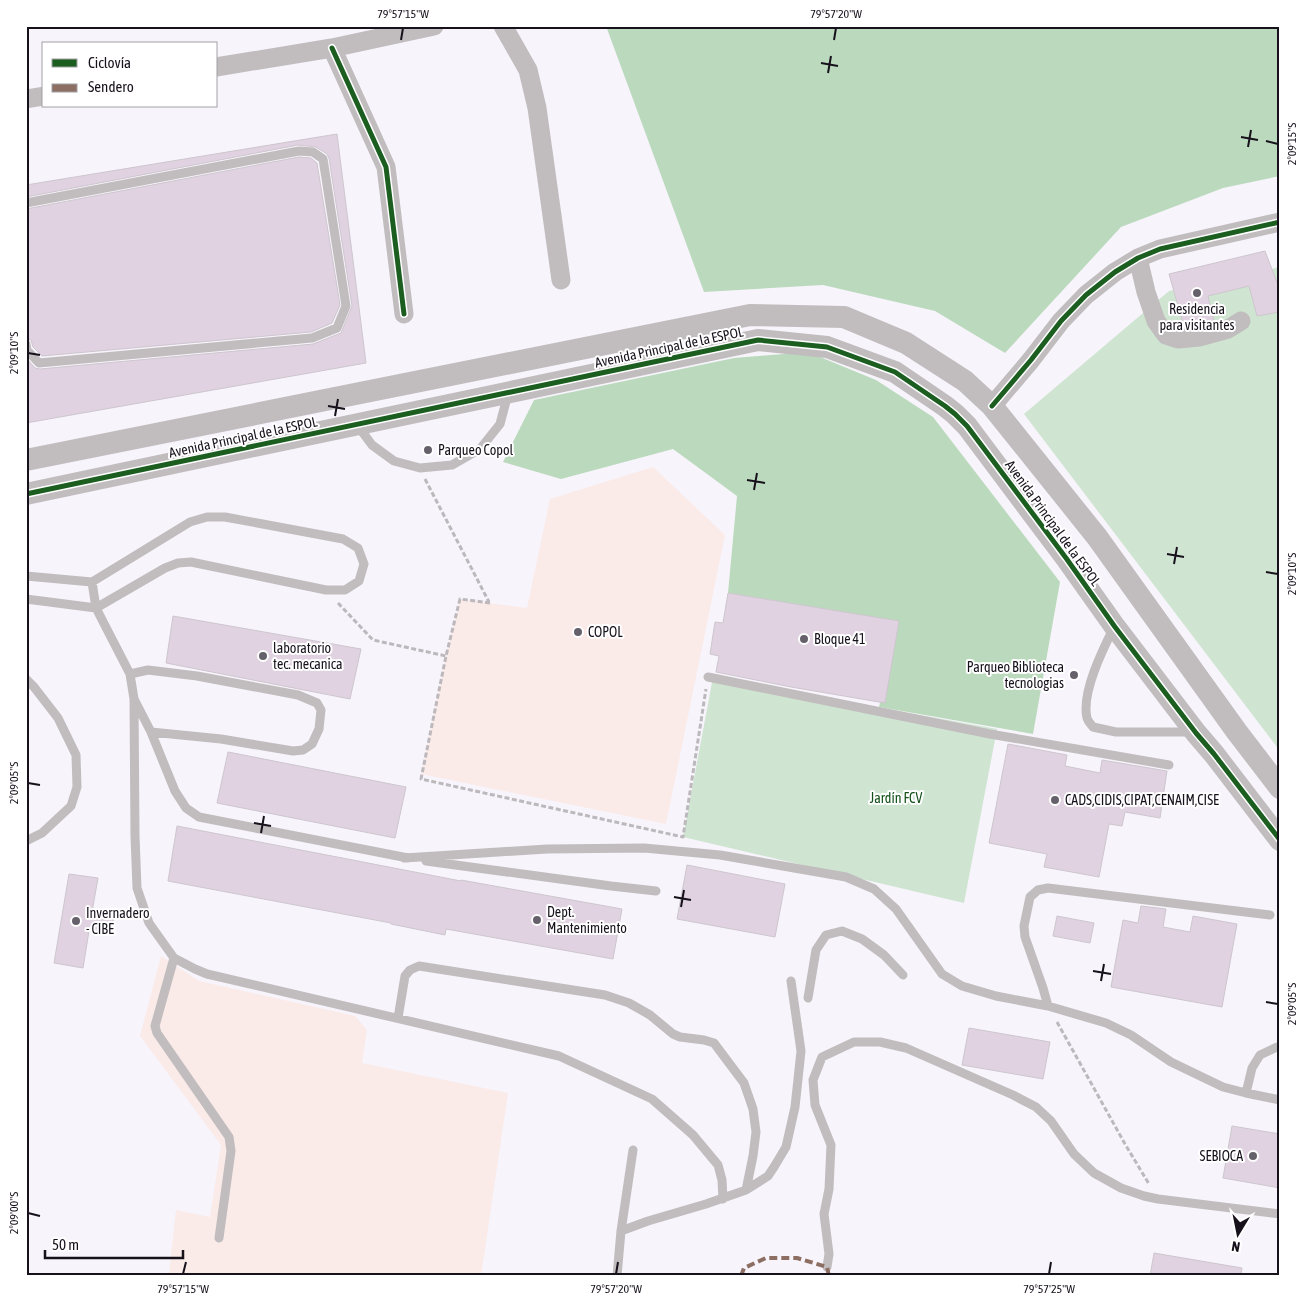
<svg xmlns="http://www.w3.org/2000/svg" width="1306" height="1302" font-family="'Asap Condensed',sans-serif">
<rect width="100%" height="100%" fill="#f7f4fb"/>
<!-- education -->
<path fill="#faebe9" d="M653,467l72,68 -59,289 -245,-50 25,-118 14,-57 67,9 23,-109z
M161,956l38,25 156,35 12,14 -5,33 146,30 -27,183h-141l-12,-2v2h-151l-8,-2 7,-64 34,7 11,-72 -81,-109z"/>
<!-- green -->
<path fill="#cfe5d1" d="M1280,267v484l-256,-337 145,-123z
M713,677l284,52 -33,174 -281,-66z"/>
<!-- forest -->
<path fill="#bbdabd" d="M606,26h674v150l-57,12 -102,39 -116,126 -70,-42 -112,-26 -119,7z
M808,352l68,28 57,37 127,165 -27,152 -154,-27 19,-86 -170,-28 9,-97 -64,-47 -112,30 -58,-17 31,-62 200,-42z"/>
<!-- building -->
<path fill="#e0d2e0" stroke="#cdc6ce" d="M337,134l29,229 -340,60v-65l9,10 5,1 273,-25 28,-11 11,-27 -23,-148 -2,-4 -11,-7 -18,-2 -272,52v-12z
M299,157l12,1 6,5 23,142 -8,18 -21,9 -269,24 -9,-9 -2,-7 -5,-2v-129z
M1265,251l15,39v22l-23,4 -8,-30 -41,10 6,25 -17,5 -13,1 -15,-53z
M728,593l171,28 -14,82 -94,-16 -75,-15 3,-16 -9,-2 5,-32 8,1z
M173,616l188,33 -11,50 -184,-36z
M1008,744l59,11 -2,11 35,7 2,-13 65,11 -7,47 -35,-6 -3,14 -13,-2 -10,53 -55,-10 3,-13 -58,-11z
M228,752l178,35 -11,51 -178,-35z
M177,826l284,55v-1l161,29 -9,50 -167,-30 -1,6 -54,-11v-1l-223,-42z
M687,865l98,19 -10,53 -98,-18z
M69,874l29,4 -6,34 22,4 -3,18 -22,-3 -6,37 -29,-5z
M1141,906l25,3 -3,18 27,5 3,-16 44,8 -15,83 -111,-20 12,-67 15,3z
M1057,916l37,7 -4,20 -37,-7z
M969,1028l81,14 -7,37 -81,-14z
M1232,1126l48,8v54l-57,-10z
M1154,1253l88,15 -1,8h-91z"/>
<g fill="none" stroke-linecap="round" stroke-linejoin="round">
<!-- path -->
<path stroke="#bcb8bc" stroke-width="3" stroke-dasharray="5 2.5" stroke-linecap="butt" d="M425,479l64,123
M338,603l35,37 73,16
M490,603l-30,-4 -14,57 -25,123 262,58 23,-148
M1057,1022l68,122 24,40"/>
<!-- service -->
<path stroke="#c1bcbe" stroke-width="9" d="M26,203l273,-52 14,1 10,7 23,147 -9,22 -25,10 -273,25 -12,-13 -1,-6
M358,426l14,19 22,16 26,7 32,-3 28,-16 20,-25 8,-30
M26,576l66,6 98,-60 17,-5h18l118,22 15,9 6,16 -5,17 -14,9h-19l-135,-28 -13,1 -13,5 -69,40 -70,-9
M92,582l4,26 34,66 4,25 17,33 24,59 11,17 13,9 209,41
M1114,627c-11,22 -33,66 -27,91 1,4 4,6 6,9l23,5h76
M130,674l18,-4 49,6 101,19 19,8 4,7 -2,19 -7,15 -9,6 -10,1 -72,-12 -70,-7
M708,677l282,57 179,31
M26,679l8,8 24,31 18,37 1,32 -6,19 -29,27 -16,8
M134,699l1,137 2,52 12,35 25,35 21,11 12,5 352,82 93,43 41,36 25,30 4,15 1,19
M404,858l143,-9 97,-1 76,7 126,22 28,12 22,20 46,65 20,12 34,10 52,10 58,17 25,12 40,27 52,25 23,6 34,7
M426,861l185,25 45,5
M174,958l-19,68 2,7 72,104 2,14 -12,87
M808,998l8,-48 10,-15 16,-4 20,8 22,16 19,20
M1048,1006l-5,-18 -18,-51 -1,-11 6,-29 8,-7 10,-2 222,27
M398,1018l7,-42 5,-6 9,-4 186,29 24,8 21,12 23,19 7,3 24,3 10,3 30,40 9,26 3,23 -3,24 -7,34
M1246,1093l6,-25 8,-13 17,-8h3
M621,1231l12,-81
M827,1267l2,-13 -5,-40 5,-25 2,-44 -16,-40 -2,-25 9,-23 32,-15h26l26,6 107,47 23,12 15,14 23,33 20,19 27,15 23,8 14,3 122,15
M617,1276l4,-45 27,-10 58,-17 40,-14 22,-14 6,-9 12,-20 9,-40 6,-56 -10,-70"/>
<!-- minor -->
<path stroke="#c1bcbe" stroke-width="19" d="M503,26l25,44 9,38 24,172
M332,48l54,119 18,147
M216,67l116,-19 102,-22
M26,99l18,-3
M1138,258l8,34 10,29 10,14 12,4 21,-2 29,-8 13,-8
M992,406l39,-46 30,-39 25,-26 29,-23 23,-14 22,-9 120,-27"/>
<!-- tertiary -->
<path stroke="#c1bcbe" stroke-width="22" d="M26,460l724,-145 94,2 62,26 59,38 27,25 105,131 140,195 43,56
M26,494l732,-154 69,7 68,25 50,34 10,8 12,12 99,132 49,69 81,106 18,21 66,86"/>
<!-- quiet -->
<path stroke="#8d6e63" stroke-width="4" stroke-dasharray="8 4" stroke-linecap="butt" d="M741,1276l3,-8 22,-10h31l30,9 2,9"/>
<defs>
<path id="cycleway" d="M332,48l54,119 18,147
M992,406l39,-46 30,-39 25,-26 29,-23 23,-14 22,-9 120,-27
M26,494l732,-154 69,7 68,25 50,34 10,8 12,12 99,132 49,69 81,106 18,21 66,86"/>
</defs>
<!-- cycleway casing -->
<use href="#cycleway" stroke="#fff" stroke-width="8"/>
<!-- cycleway -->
<use href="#cycleway" stroke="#1b5e20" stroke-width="5"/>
</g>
<!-- ticks -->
<path fill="none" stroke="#17111c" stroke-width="2" d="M401,40l2,-12M834,40l2,-12M821,63l17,3M828,73l3,-17M1241,137l17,3M1266,141l12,3M1248,147l3,-17M28,353l12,2M328,406l17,3M335,416l3,-17M747,480l18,3M754,490l3,-17M1167,554l17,3M1174,564l3,-17M1266,572l12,2M28,783l12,2M254,823l17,3M261,833l3,-17M674,897l17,3M681,907l3,-17M1093,971l18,3M1101,981l3,-17M1266,1002l12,2M28,1213l12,3M183,1274l3,-12M616,1274l2,-12M1049,1274l2,-12"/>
<!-- markers -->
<g fill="#65606a" stroke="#fff" stroke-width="2">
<circle cx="1197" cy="293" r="5"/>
<circle cx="428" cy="450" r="5"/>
<circle cx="578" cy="632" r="5"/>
<circle cx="804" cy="639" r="5"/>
<circle cx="263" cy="656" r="5"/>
<circle cx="1074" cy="675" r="5"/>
<circle cx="1055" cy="800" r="5"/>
<circle cx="537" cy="920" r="5"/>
<circle cx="76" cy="921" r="5"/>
<circle cx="1253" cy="1156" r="5"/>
</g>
<g text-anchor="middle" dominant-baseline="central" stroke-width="4" stroke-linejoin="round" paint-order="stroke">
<!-- poi labels -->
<g font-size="14" fill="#17111c" stroke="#fff" text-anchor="start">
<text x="1197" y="309" text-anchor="middle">Residencia<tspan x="1197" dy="16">para visitantes</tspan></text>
<text x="438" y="450">Parqueo Copol</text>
<text x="588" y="632">COPOL</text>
<text x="814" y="639">Bloque 41</text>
<text x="273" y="648">laboratorio<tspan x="273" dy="16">tec. mecanica</tspan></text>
<text x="1064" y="667" text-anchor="end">Parqueo Biblioteca<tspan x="1064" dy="16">tecnologias</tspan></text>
<text x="1065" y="800">CADS,CIDIS,CIPAT,CENAIM,CISE</text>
<text x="547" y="912">Dept.<tspan x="547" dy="16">Mantenimiento</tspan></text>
<text x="86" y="913">Invernadero<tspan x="86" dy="16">- CIBE</tspan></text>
<text x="1243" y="1156" text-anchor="end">SEBIOCA</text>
</g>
<!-- street labels -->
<g font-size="14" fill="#17111c" stroke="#fff">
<text transform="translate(669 347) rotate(-12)">Avenida Principal de la ESPOL</text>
<text transform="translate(243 437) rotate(-12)">Avenida Principal de la ESPOL</text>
<text transform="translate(1053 523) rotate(54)">Avenida Principal de la ESPOL</text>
</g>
<!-- park labels -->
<g font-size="14" fill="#14511a" stroke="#fff">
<text x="896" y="798">Jardín FCV</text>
</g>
</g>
<!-- border -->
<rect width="1306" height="1302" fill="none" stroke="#ffffff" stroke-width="55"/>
<!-- legend -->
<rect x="42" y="42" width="175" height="65" fill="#ffffff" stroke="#a2a0a4"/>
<rect x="52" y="59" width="25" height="8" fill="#1b5e20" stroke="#a2a0a4"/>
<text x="88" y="68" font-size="15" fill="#17111c">Ciclovía</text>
<rect x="52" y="84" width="25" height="8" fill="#8d6e63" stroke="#a2a0a4"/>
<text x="88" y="92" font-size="15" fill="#17111c">Sendero</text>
<!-- north arrow -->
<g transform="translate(1238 1234) rotate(190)" stroke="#ffffff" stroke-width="4" paint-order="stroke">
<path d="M0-4L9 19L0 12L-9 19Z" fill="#17111c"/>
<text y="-8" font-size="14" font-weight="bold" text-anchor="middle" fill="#17111c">N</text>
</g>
<!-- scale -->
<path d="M45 1250v8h138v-8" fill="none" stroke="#17111c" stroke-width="2.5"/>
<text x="52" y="1250" font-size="15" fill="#17111c" stroke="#ffffff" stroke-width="4" paint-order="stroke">50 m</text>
<rect x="28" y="28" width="1250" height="1246" fill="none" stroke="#17111c" stroke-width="2"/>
<g font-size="12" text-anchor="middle" fill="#17111c">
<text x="403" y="18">79°57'15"W</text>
<text x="836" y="18">79°57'20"W</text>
<text transform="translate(1292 144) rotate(-90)" y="4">2°09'15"S</text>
<text transform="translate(14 353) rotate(-90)" y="4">2°09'10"S</text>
<text transform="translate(1292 574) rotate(-90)" y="4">2°09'10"S</text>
<text transform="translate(14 783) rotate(-90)" y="4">2°09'05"S</text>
<text transform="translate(1292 1004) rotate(-90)" y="4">2°09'05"S</text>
<text transform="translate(14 1213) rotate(-90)" y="4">2°09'00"S</text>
<text x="183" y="1293">79°57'15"W</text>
<text x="616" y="1293">79°57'20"W</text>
<text x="1049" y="1293">79°57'25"W</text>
</g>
</svg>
